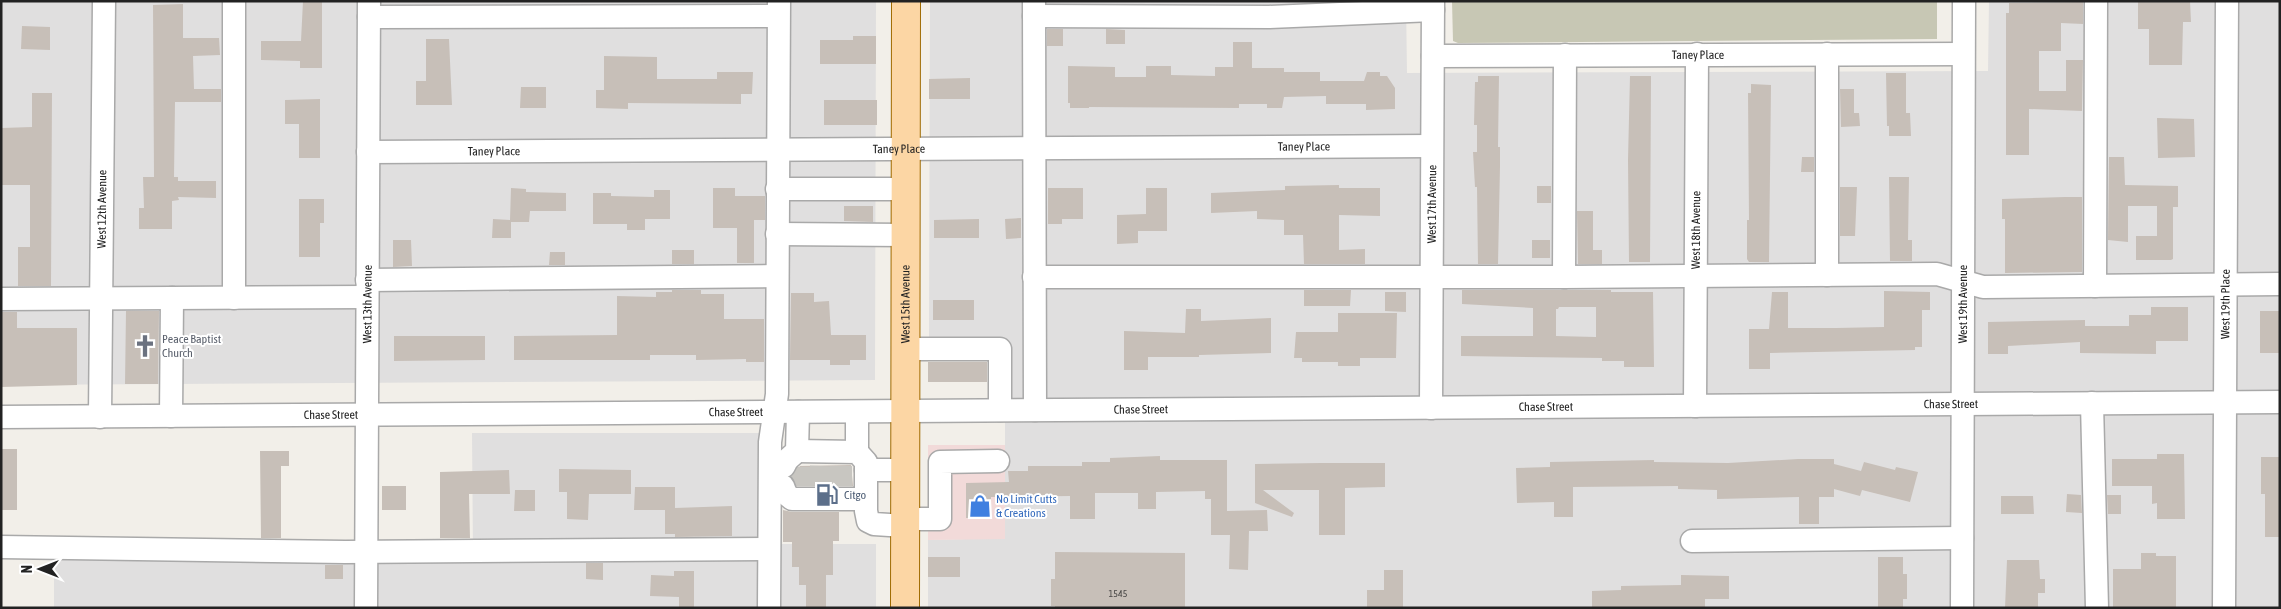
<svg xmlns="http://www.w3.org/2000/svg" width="2281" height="609" font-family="'Asap Condensed',sans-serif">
<rect width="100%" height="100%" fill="#f2efe9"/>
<!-- residential -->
<path fill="#e0dfdf" d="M1,1h875l-1,379 -874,5z
M930,1h476l1,72 581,-2 1,-70h291v607h-1352v-68l77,-2v-199h-76z
M472,433h294l-1,175h-711v-53l419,1z
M778,544h98v64h-98z"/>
<!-- commercial -->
<path fill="#f2dad9" d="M928,445h77v94l-77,1z"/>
<!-- construction -->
<path fill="#c7c7b4" d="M1452,1h485v38l-479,4 -5,-2z"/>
<!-- building -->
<path fill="#c7bfb8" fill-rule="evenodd" d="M303,1h19v67h-22v-7l-39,-1v-19h40z
M2138,1h52l1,21h-8l-1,43h-33v-36h-11z
M2083,2v22l-22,-1v28h-22v40h27v-31h17l-1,51 -53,-2v46h-23v-142h3v-10z
M183,4v34h36l1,17 -27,1 1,33h27v13h-46l-1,75h4v4h38v17l-38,-1 1,3 -7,1v28h-33v-21h5l-1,-31h11l-1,-172z
M22,26l28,1v23l-29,-1z
M1047,29h16v17h-16z
M1106,29l19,1v14h-19z
M853,36h23v28h-56v-24h33z
M426,39h23l3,66h-36v-24h10z
M1233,42h19v26h32v4h36v9h44l3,-9h13v4h7l8,12v21l-29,1v-6h-40v-8l-42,1 -2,11h-15v-4h-28v4l-150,-1v1h-19v-5h-2v-37l47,1v10h31v-11h25v9l44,1v-9h18z
M604,56l53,1v22h60v-7h36l-1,22h-11v10l-113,-1v6l-32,-1v-18h8z
M1886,73h20v40h4l1,23h-22v-10h-2z
M1478,76h21l-1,71h2v19l-2,98h-20l-1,-77h-2l-2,-35h4v-27h-3l1,-43h3z
M1630,76h21l-1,186h-21l-1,-102z
M970,78v21h-41v-20z
M1751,84l20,1 -2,177h-20l-2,-3v-39h2l-1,-127h3z
M521,87h25v21h-26z
M1840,89h14v24h5l1,13 -19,1z
M32,93h20l-1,193h-33v-39h12v-62h-29l1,-57 30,-1z
M320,99v59h-21v-34h-14v-24z
M824,100h53v25h-53z
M2157,118l37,1 1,38 -37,1z
M1802,157h12v15h-13z
M2109,157h15l1,28 53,1v21h-5v52l-2,1h-35v-24h21v-30h-29v36l-20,-2z
M1889,177h20l-1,63h4v21h-22z
M1339,185v3h41v28l-41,-1v35l26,-1v15h-61l-1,-29h-19v-15l-27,-1v-8l-46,2v-20l74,-3v-4z
M1537,186h14v17h-14z
M1840,187h17l-2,49h-15z
M511,188l15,1v3l40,1v18h-36l-1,11h-18v16h-19l1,-19 17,1z
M713,188h22v8h30v24h-11v43h-17v-35h-24z
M1048,188h35v31h-21v5h-14z
M1146,188h21v43h-29v12l-21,1v-29l29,-1z
M654,190h16v29h-25v11h-18v-6h-34v-31h18v3l43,1z
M2065,197h17v75l-77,1v-54h-3v-20z
M299,199h25v24h-4v34h-21z
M844,206h29v16l-29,-1z
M1577,211h16v39h9v14h-24z
M1021,218v20l-15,1 -1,-20z
M979,219v19h-45v-18z
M393,240h18l1,26 -19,1z
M1532,240h18v18h-18z
M672,250h22v14h-22z
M550,252h15v13h-16z
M672,290h29v4h23v25h40v43h-18v-3l-50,1v-5h-46v5h-136v-24l103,-1v-39l39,1v-5h16z
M1304,290h47l-1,16h-46z
M1462,290h149v2h42l1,75h-30v-6h-22v-3l-141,-2v-20h72v-28l-71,-4zM1559,307h37v30l-40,-1v-27h2z
M1884,291l46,1v18h-8v37h-7v3l-145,3v16h-21v-40h20l3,-37h16v36h48l48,-1z
M1385,292h21v20l-21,-1z
M791,293h23v9l15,-1 2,34h35v25h-16v5h-20v-5h-40z
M933,300h41v20h-41z
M2151,307h37v34h-32v13l-76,-1v-11l-72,4v8h-20v-32l97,-2v6h44v-11h22z
M1186,309h15v12l70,-3v35l-72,2v2h-51v13h-24v-39l61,2z
M126,311h33l-1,73h-33z
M2260,311h20v42h-20z
M1,312h16v16h60v57l-76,2z
M1338,313h59l-1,45h-36v8h-22v-4h-36v-4h-8l2,-26h42z
M394,336h91v24l-91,1z
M928,362h59v20h-59z
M1,449h16v61h-16z
M260,451h29v15h-8v72h-20z
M2157,454h27l1,65h-28v-16l-5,1v-18h-40v-27h45z
M1160,456v4h67v51l40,-1 1,21h-19l-1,39 -19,-1 1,-34h-19v-36h-6v-8l-49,1v17h-18v-16h-43v26h-25v-23l-79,1v21h-25v-35l43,-1 -1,-11h20v-5h54v-4h28v-4z
M2261,457h19v80h-15v-43h-4z
M1798,459h36v5l27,7 3,-9 31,8 1,-3 22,5 -8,30 -48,-12 -2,6 -26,-7v8h-15v27h-20v-27l-82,2v-9l-39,-1v-3l-105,1v30h-19v-15l-37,1 -1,-35 34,-1v-5l104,-2v2l74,1z
M1321,463h64v24l-40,1v47h-26v-45h-56l31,23 -2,4 -37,-14v-39z
M851,465l2,21h-56l-5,-10 8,-10z
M559,469l72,1v24h-42l-1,26 -21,-1v-27h-8z
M509,470l1,24h-41l1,44h-30v-66z
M382,486h24v24h-24z
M635,487h40v21l57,-2v30l-57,1v-3h-10v-24h-31z
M515,490h20v21h-21z
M2067,494l14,1 1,18 -16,-1z
M2107,495h14v19h-13z
M2001,496h32l1,18h-33z
M783,510l9,2h47v29h-6v34h-7v33h-20v-23h-7v-18h-7v-25h-9z
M1055,552l130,1v55h-130v-2h-4v-27h4z
M2141,553h15v3h20v52h-63v-39h28z
M928,557h32v20h-32z
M1878,557h25v17h4v25h-4v9h-25z
M2007,560h32l1,19h5v14h-7v15h-33z
M586,563h17v17l-17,-1z
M325,565h18v14h-18z
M1384,570h19v38h-36v-18h17z
M674,571h20v37h-15v-11l-29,-1 1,-21 23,1z
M1681,575l48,1v23h-24v9h-113v-17l29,-1v-4l60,-1z"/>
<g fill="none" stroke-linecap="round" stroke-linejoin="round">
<!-- minor-tunnel -->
<path stroke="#c8c6c1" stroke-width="22" stroke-dasharray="22 11" stroke-linecap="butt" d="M841,466v20
M802,486v-19
M820,486l1,-20"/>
<defs>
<g id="minor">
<path d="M234,1v297"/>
<path d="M1034,1l1,409"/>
<path d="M1034,16l235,1 164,-7"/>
<path d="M369,17l409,-1"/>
<path id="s1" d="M1433,56l530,-2"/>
<path id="s2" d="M368,152l1063,-6"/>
<path d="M777,189h128"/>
<path d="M777,234l128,1"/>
<path d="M1827,275v-221"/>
<path d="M1034,277h530l373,-3 46,13 297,-3"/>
<path d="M1564,277l1,-222"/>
<path d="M367,280l410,-4"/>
<path d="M2095,286l1,-285"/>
<path d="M1,299l366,-2"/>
<path d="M905,349h95v61"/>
<path d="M2092,403l5,205"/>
<path id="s3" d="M1695,406l2,-352"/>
<path id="s4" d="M1431,408l2,-407"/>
<path d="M171,416l1,-118"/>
<path id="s5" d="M1,417l2279,-15"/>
<path id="s6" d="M100,417l4,-416"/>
<path d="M797,451l60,1 9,10v49l2,10 6,3 31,2"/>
<path d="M857,452v-40"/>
<path d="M784,466l3,-6 10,-9 1,-39"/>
<path d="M866,470h39"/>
<path d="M783,486l3,8 6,5h73"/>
<path d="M905,519h35v-57l58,-1"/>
<path d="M1692,541l270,-3"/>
<path d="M1,547l344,5 423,-3"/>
<path id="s7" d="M366,608l3,-607"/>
<path d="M769,608l1,-166 7,-48 2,-393"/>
<path id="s8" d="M1962,608l2,-607"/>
<path id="s9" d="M2224,608l3,-607"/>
</g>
<g id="major">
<path id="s10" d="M905,608l1,-607"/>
</g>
</defs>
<!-- minor casing -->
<use href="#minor" stroke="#a9a9a9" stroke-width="25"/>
<!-- major casing -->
<use href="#major" stroke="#a06b00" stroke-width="30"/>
<!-- minor -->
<use href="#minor" stroke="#fff" stroke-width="22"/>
<!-- major -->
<use href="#major" stroke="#fcd6a4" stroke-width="28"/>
</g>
<!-- icons -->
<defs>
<symbol id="church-bare" viewBox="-9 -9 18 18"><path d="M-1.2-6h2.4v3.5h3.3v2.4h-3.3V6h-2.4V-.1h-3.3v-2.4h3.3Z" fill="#6b7280" stroke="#fff" stroke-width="2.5" paint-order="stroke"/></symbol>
<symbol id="fuel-bare" viewBox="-9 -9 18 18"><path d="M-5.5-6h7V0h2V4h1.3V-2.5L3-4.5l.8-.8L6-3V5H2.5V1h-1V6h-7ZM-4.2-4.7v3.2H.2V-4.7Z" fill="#5c6f8a" stroke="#fff" stroke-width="2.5" paint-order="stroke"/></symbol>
<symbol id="shop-bare" viewBox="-9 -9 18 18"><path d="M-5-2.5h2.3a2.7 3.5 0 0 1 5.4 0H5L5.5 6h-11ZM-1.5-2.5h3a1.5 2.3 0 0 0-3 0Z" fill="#3f7fe0" stroke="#fff" stroke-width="2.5" paint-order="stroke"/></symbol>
</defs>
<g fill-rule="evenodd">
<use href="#church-bare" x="129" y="330" width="32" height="32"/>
<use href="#fuel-bare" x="811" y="479" width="32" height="32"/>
<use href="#shop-bare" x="964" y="490" width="32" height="32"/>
</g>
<g text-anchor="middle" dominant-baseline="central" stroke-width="4" stroke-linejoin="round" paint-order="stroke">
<!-- number labels -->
<g font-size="10" fill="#4b4948">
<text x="1118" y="593">1545</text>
</g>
<!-- street labels -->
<g font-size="12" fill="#222" stroke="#fff">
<text stroke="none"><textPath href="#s1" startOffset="265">Taney Place</textPath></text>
<text stroke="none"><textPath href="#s2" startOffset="936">Taney Place</textPath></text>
<text stroke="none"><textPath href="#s2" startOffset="531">Taney Place</textPath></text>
<text stroke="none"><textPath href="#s2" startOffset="126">Taney Place</textPath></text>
<text stroke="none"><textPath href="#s4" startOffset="204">West 17th Avenue</textPath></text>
<text stroke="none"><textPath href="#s6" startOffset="208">West 12th Avenue</textPath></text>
<text stroke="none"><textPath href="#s3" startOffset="176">West 18th Avenue</textPath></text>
<text stroke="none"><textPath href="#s7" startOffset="304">West 13th Avenue</textPath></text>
<text stroke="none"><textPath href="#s8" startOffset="304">West 19th Avenue</textPath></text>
<text stroke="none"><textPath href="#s9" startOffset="304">West 19th Place</textPath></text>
<text stroke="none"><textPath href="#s10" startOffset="304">West 15th Avenue</textPath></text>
<text stroke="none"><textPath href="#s5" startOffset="1950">Chase Street</textPath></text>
<text stroke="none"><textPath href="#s5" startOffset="1545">Chase Street</textPath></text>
<text stroke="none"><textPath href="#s5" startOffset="1140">Chase Street</textPath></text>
<text stroke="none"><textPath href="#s5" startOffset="735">Chase Street</textPath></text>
<text stroke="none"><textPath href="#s5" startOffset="330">Chase Street</textPath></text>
</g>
<!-- worship labels -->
<g font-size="12" fill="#5b616d" stroke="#fff" text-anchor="start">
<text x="162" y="339">Peace Baptist<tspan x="162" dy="14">Church</tspan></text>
</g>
<!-- service labels -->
<g font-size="12" fill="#4e5e75" stroke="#fff" text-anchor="start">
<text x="844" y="495">Citgo</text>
</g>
<!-- shop labels -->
<g font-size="12" fill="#366cbe" stroke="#fff" text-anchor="start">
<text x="996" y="499">No Limit Cutts<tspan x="996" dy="14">&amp; Creations</tspan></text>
</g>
</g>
<!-- border -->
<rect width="2281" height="609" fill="none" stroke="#222222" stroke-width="5"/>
<!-- north arrow -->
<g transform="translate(40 569) rotate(270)" stroke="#ffffff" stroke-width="4" paint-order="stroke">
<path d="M0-4L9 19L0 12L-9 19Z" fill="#222222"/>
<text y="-8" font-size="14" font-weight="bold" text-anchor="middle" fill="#222222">N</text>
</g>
</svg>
